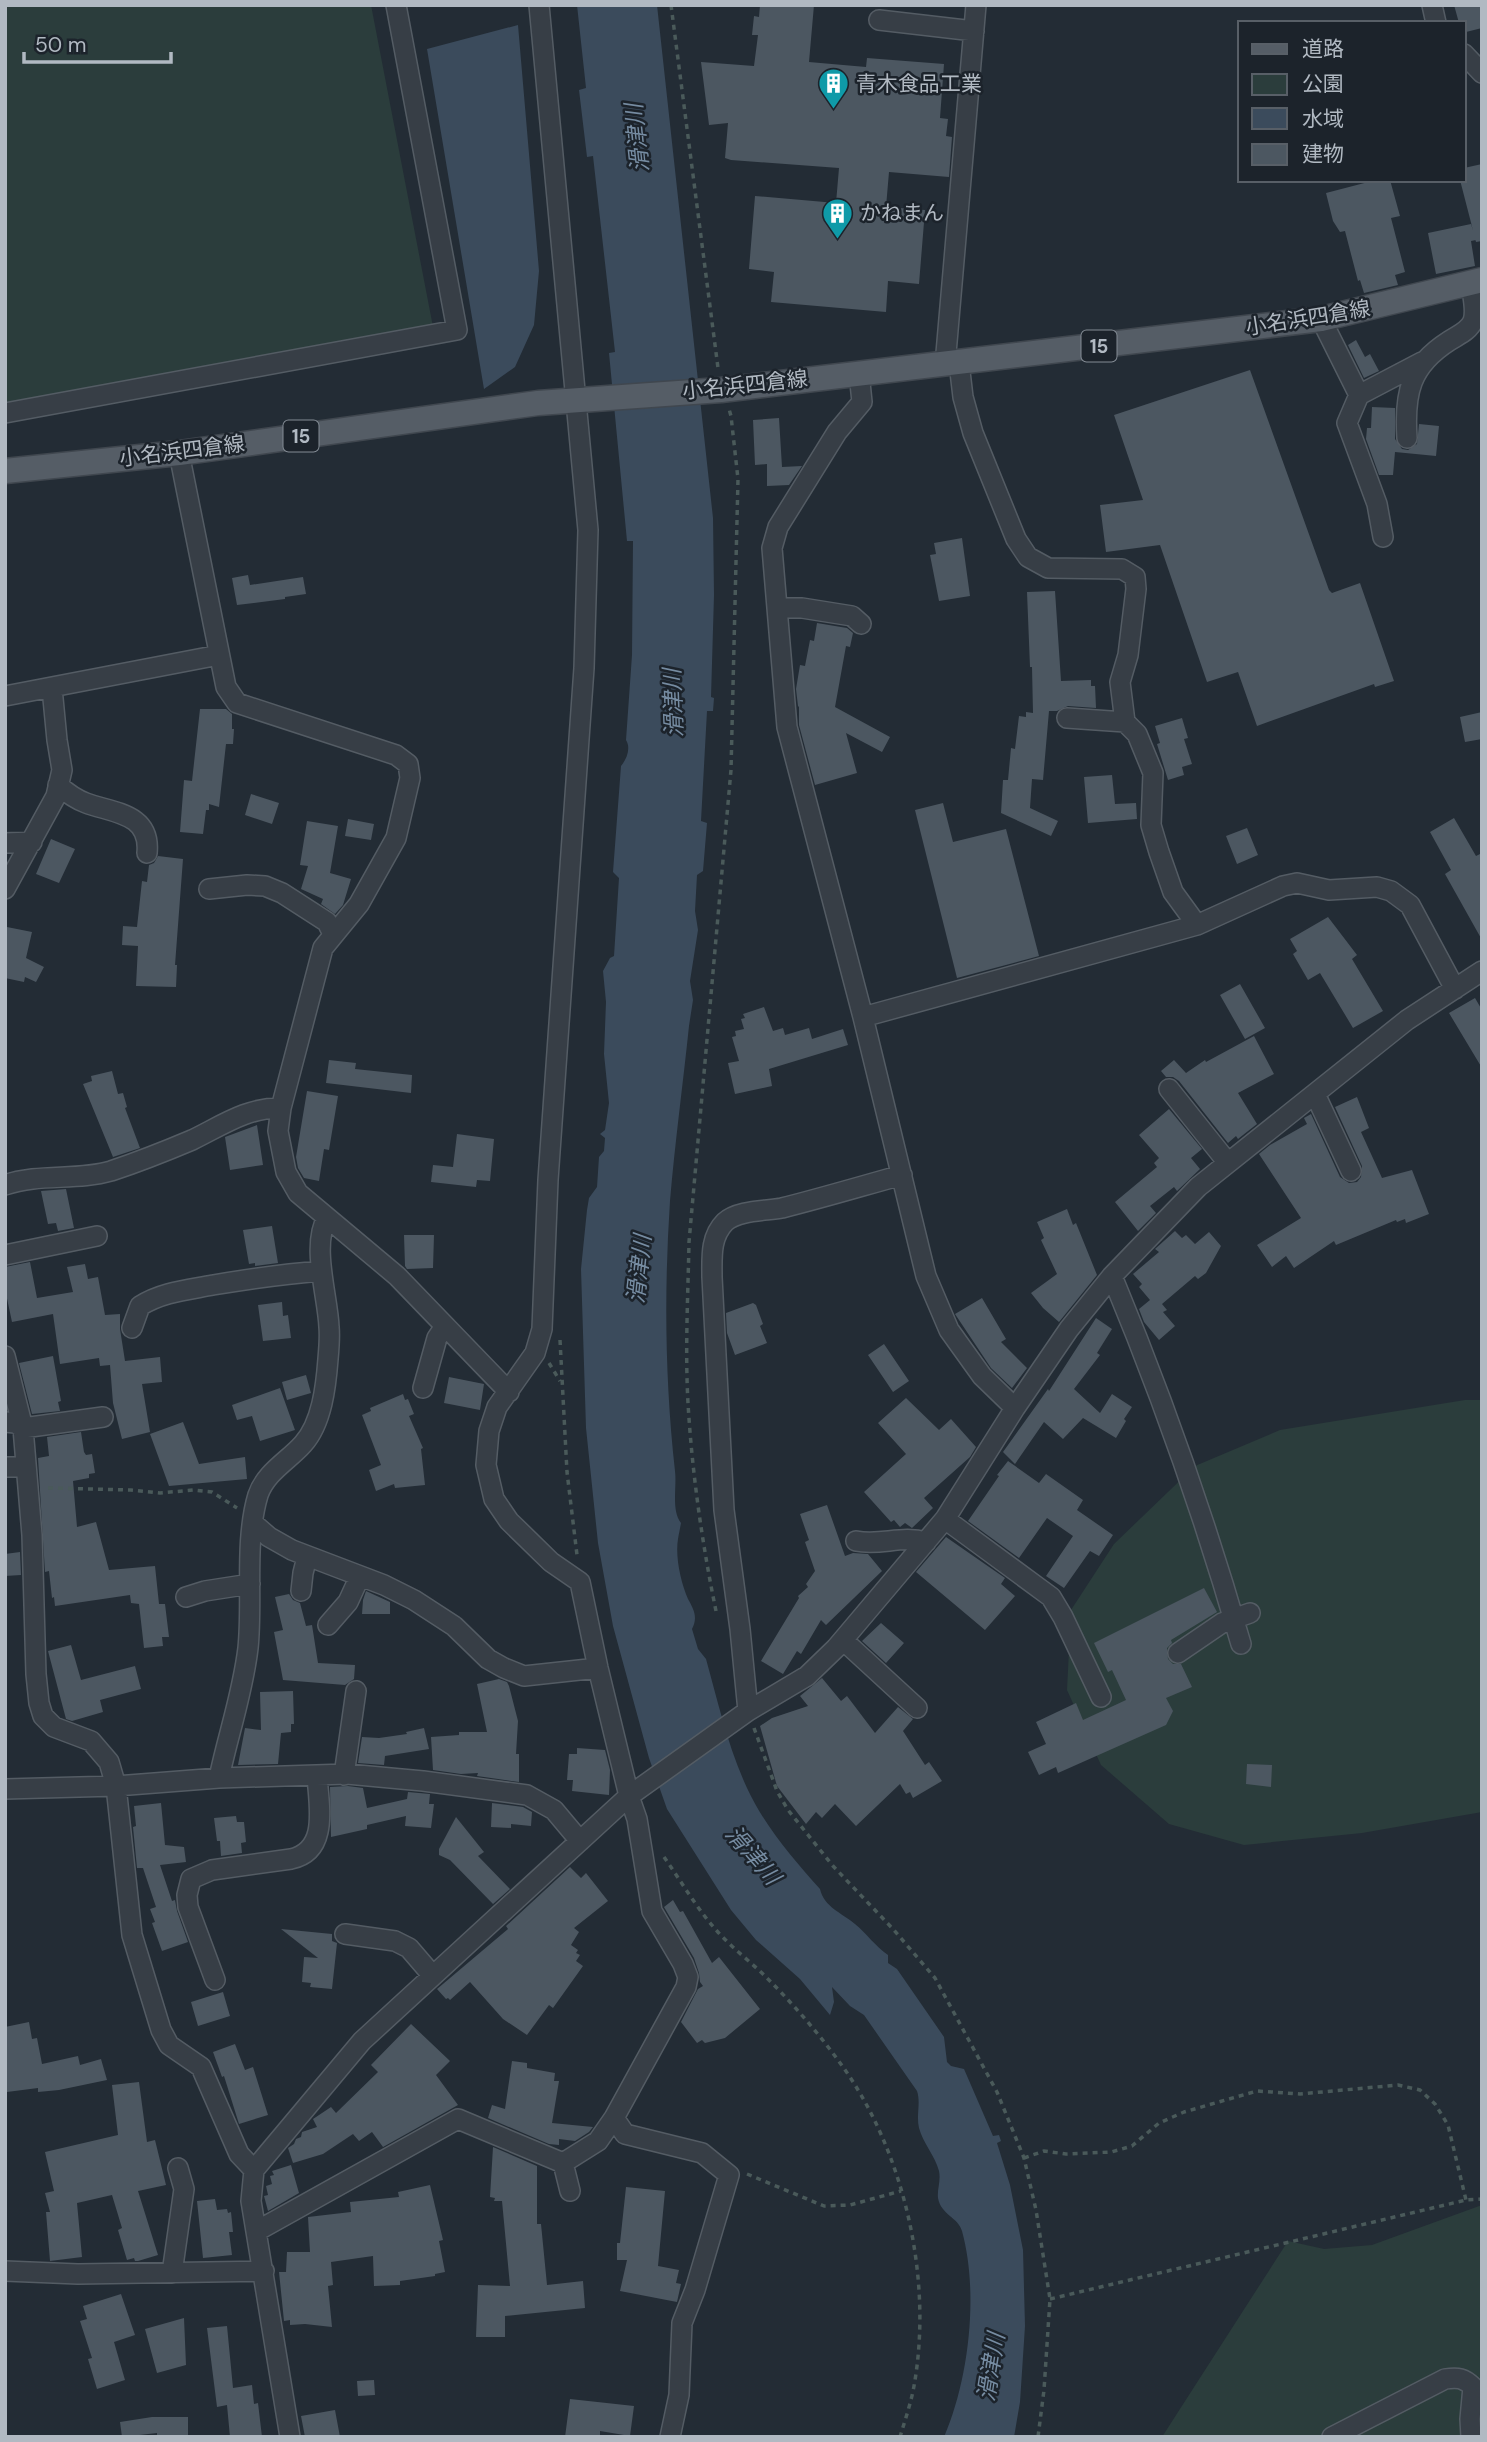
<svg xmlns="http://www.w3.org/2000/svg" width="1487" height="2442" font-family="'DM Sans','Noto Sans JP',sans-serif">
<rect width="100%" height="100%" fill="#232c35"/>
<!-- green -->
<path fill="#2b3d3c" d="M5,5h366l63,327 -429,82z
M1465,1400h17v412l-120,21 -118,12 -75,-21 -68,-59 -34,-75 4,-80 43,-66 81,-78 85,-36z
M1482,2205v232h-320l126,-196 36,8 48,-4z"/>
<!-- water -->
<path fill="#3b4b5c" d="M577,5h80l56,513 1,77 -3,102 3,1 -1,13h-6l-6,110 6,2 -4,48 -6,4 -2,36 3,19 -8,51 3,19 -4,26c-6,58 -14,116 -19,175 -6,90 -5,180 5,270 2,16 -4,39 6,52 -1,6 -2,10 -3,16 -3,18 3,44 10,60 6,11 10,18 4,30l6,20 8,10c12,43 22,88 41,129 17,37 46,71 73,101 4,18 22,24 35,35 12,10 20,22 33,31v8l9,6 47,68 3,25 4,4 13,3 29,67 6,-1 2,6 -4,2 13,42 13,65 2,76 -5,76 -6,35h-70c25,-58 35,-144 18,-206 -4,-14 -21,-16 -24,-33 -1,-9 3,-17 1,-27 -4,-15 -16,-28 -20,-43 -3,-13 2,-25 -2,-37l-53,-76 -14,-9 -18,-19 2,15 -4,13 -30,-36 -44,-39 -25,-30 -64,-101 -18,-51 -36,-132 -15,-83 -12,-115 -5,-159 6,-59 2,-12 8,-11 2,-30 5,-6 1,-13 -5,-4 5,-4 4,-27 -5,-49 2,-52 -3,-31 7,-13 4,-2 5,-78 -6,-6 8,-106c6,-7 10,-18 5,-26l6,-85 1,-114h-6l-18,-188 6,-1 -22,-196 -6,1 -8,-67 7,-2z
M518,25l21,246 -5,54 -19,42 -31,22 -57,-340z"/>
<!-- building -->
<path fill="#4c5761" d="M760,5h54l-5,57 57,5 1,-9 77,6 -4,54 8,1 -2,17 6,1 -3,40 -60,-5 -3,35 39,3 -6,74 -31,-3 -2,31 -115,-10 3,-30 -25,-3 6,-73 81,7 3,-35 -108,-8 -6,-2 3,-35 -19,2 -8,-63 53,4 4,-31h-6l2,-19 5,1z
M1454,5h28v23l-16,4 -2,-9h-5z
M1482,164v77l-6,1 -16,-62h4v-12z
M1376,180h14l10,36 -9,2 14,54 -10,3 3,10 -34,8 -4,-13 -2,1 -13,-50 -5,1 -7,-11 -7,-28z
M1471,224l5,16 -5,1 4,25 -39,8 -8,-41z
M1356,340l9,17 5,-3 9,17 -15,7 -16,-33z
M1250,370l79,220 3,3 28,-10 34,98 -19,6 -1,-3 -117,42 -19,-54 -31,10 -47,-137 -54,7 -6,-47 43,-5 -29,-85z
M1372,407l23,1v31l7,10 6,1 9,-6 2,-20 20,2 -3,30 -41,-4 -2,23h-14l-13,-36 1,-11h4z
M779,418l3,49 20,-1 -13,19 -22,1v-22l-12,1 -2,-45z
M962,538l8,58 -31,5 -9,-46 6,-1 -2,-11z
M248,575l2,10 53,-8 3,17 -21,3v2l-48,6 -5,-27z
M1055,591l6,90 30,-1v6h4l1,22 -28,-2 -11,5h-8l-6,69 -11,-1 -2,29 28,13 -7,15 -50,-23 2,-33h5l3,-32 4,1 4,-33 7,1v-5l7,1 -1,-46h-2l-3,-75z
M817,623l30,5 6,5 -3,14 -4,-1 -11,61 55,30 -8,15 -36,-19 11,40 -42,12 -16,-60v-18l-1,-1 -2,-17 4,-24 5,1 5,-26 4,1z
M200,709h26l6,5v15h2l-1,15h-7l-7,63 -10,-3v6h-3l-3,24 -23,-2 4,-52 8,1z
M1482,712v27l-17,3 -5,-25z
M1182,718l6,20 -4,1 8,25 -10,3 2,8 -16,5 -11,-36 3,-1 -5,-17z
M1112,775l3,29 21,-1 1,16 -49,4 -4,-46z
M251,794l28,9 -7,21 -27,-9z
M943,803l10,39 53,-13 33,127 -82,22 -42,-168z
M1454,818l22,38 6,-3v87l-37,-66 6,-4 -21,-38z
M348,819l26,5 -3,16 -26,-4z
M307,821l31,5 -8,47 21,6 -8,26 -8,9 -14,-10 2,-5 -22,-10 7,-23 -8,-1z
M1247,828l11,27 -21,9 -11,-28z
M51,839l24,10 -16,34 -23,-9z
M158,856l25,3 -8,106h2l-1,22 -40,-1 2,-40 -16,-1 1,-19 14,1 5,-46 5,1 2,-17 5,-2z
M1328,917l29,38 -5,4 31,52 -30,17 -33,-55 -12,7 -15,-26 4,-3 -7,-12z
M7,927l25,5 -6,26 18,9 -8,15 -11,-5 -1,5 -19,-4z
M1240,984l25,44 -20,11 -25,-44z
M1475,998l7,12v58l-33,-55z
M764,1007l9,24 10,-3 2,7 24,-7 3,11 31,-10 5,16 -79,24 3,17 -37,8 -7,-31 11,-2 -7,-24 4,-1 -1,-5 9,-2 -3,-10 4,-1 -2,-4z
M1254,1036l20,38 -36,19 19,31 -14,11 -5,4 -2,-3 -8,7 -49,-62 -6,-4h-7l-5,-6 13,-11 12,13 19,-13 1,2z
M329,1060l27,3 -1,6 57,6 -1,18 -85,-10z
M112,1071l6,23 5,-1 4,14 -2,1 15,40 -27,9 -30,-73 9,-3 -1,-5z
M307,1091l31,5 -9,54 -5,-1 -5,32 -15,-3 -6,-10 -2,-11z
M1357,1097l12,31 -8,4 21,46 30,-8 17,44 -23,9 -1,-4 -8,3 -1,-2 -60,25 -2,-4 -40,27 -8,-12 -14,11 -15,-22 44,-27 -42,-64 11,-9 37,-21 -3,-6 7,-4 29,63 9,6 8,-1 4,-5 1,-11 -27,-59z
M1169,1109l33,40 -11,9 9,11 -23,22 -3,-4 -24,19 6,7 -18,18 -23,-29 42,-35 -3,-4 5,-5 -20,-23z
M257,1125l6,40 -33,5 -5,-33z
M457,1134l37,5 -4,42 -13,-1 -1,7 -45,-5 2,-17 20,2z
M66,1189l8,39 -16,3 -2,-8 -8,1 -7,-33z
M1067,1209l6,16 3,-2 21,52 -38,47 -16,-14 -12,-15 26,-19 -16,-34 3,-2 -7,-16z
M272,1226l6,37 -23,3v-3l-6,1 -6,-34z
M1175,1231l7,7 4,-3 9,9 14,-12 12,14 -15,27 -8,6 -3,-3 -33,28 5,6 -4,2 12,14 -16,14 -15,-18 -5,-13 11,-9 -11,-13 3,-3 -9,-10 26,-22 -4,-3z
M404,1235h30l-1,33 -26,1 -2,-3z
M30,1262l7,36 36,-6 -6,-25 18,-3 3,15 10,-2 7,38 15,-1v15l5,32 35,-4 2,25 -20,2 8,48 -28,7 -9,-36 -3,-38 -10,1 -1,-8 -39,6 -7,-50 -41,8 -7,-33v-22z
M982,1298l24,41 -5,3 26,26 -15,20 -21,-20 -36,-54z
M282,1302l1,14 5,-1 3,23 -28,3 -5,-36z
M753,1303l3,2 7,19 -3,2 7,17 -32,12 -8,-22 -1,-20z
M1096,1318l16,11 -15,24 3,2 -26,34 26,24 12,-19 20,13 -8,12 2,2 -10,17 -33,-20 -20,21 -19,-17 -29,42 -12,-12 45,-63 1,2z
M884,1344l25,37 -16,11 -25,-37z
M53,1356l8,45 -3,1 2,9 -28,3 -13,-51z
M306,1375l5,18 -24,7 -5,-18z
M449,1377l35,7 -4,26 -36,-7z
M280,1388l15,42 -35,11 -8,-25 -15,4 -5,-15z
M403,1394l2,6 3,-1 6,15 -5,2 14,32 -2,1 4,36 -30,3 -1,-4 -18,7 -7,-21 12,-5 -19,-50 9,-4 -1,-3z
M906,1398l33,32 12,-11 25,28 -6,10 -46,41 9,10 -21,20 -7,-5 -5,4 -6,-7 -3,2 -27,-30 42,-38 -28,-31z
M183,1422l16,42 46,-7 2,22 -78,7 -19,-52z
M81,1432l3,20 2,3 6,-1 3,19 -6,1v4l-16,3 4,46 19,-5 13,48 46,-4 4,38h6l4,33h-7l1,9 -19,2 -5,-44 -8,-1 -1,-8 -75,11 -1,-9 -2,1 -3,-27 -4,1 -7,-114 11,-2 -2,-19z
M1008,1461l31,22 7,-9 37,26 -6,10 36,25 -14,21 -9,-5 -26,37 -18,-12 27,-40 -26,-18 -28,40 -51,-37 31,-45 -2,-1z
M827,1505l18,51 8,-3 15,1 14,17 -56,54 -5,-5 -20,34 -4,-3 -14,23 -22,-13 38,-63 -1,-2 10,-9 -2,-3 9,-13 -10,-29 4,-2 -9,-26z
M946,1537l59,41 -4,6 14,12 -30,34 -69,-58z
M20,1552l1,23 -16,1v-22z
M1204,1588l13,24 -46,28 1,3 -5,5 1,11 5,5h8l11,23 -26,11 7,13 -7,14 -108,48 -2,-6 -17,8 -11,-23 18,-8 -10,-22 40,-19 7,17 43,-20 -14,-30 -4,2 -14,-29z
M366,1591l24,11v12h-28l1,-14z
M289,1594l4,6 7,3 6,23 6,-1 6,38 37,2 -1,14 -9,6 -62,-5 -9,-48 9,-2 -8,-33z
M881,1623l23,20 -18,20 -24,-22z
M71,1645l10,35 54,-14 6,23 -41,11 3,12 -31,9 -6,-2 -18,-68z
M822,1678l19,23 6,-5 28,37 23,-26 15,12 -10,12 22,34 4,-3 13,19 -29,17 -3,-6 -4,2 -6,-10 -44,42 -21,-22 -13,14 -6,-6 -10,12 -29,-38 -17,-60 12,-8 36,-12 -8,-10z
M499,1679l8,3 2,4 9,35 -2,33h3v28l-42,-6 1,-3 -17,1 -28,-4 -2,-33 28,-2v-3h28l-10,-48z
M293,1691l1,33h-3v8l-10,1 -3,31 -40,1 7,-37 16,2 -1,-38z
M424,1728l5,21 -44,7 -1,9 -26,-2 4,-26 17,1 28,-4 -1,-2z
M577,1748l28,2 5,20 -1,25 -37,-4 1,-11h-6l2,-26h8z
M1247,1764l25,1 -1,22 -25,-3z
M348,1786l15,2 4,20 40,-9 1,-7 22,2 -1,10h5l-3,24 -26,-2 1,-10 -39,9v4l-36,8 -1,-50z
M161,1803l4,42 19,2 2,15 -26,3 12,36 3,-1 2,11 11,31 -26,9 -10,-28 3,-1 -5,-13 6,-2 -13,-39h-6l-4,-41 3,-1 -2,-20z
M492,1803l31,4 9,5 -1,14 -20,-2v4l-20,-1z
M236,1816l1,6h7l2,20 -5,1 1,10 -21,3 -1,-15h-3l-3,-23z
M456,1817l28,35 -6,4 32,33 -17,15 -43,-44 -11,-5v-6z
M570,1867l11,11 5,-5 22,28 -34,27 5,4 -8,13 7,5 -2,3 4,2 -4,6 7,5 -30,42 -4,-3 -22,30 -24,-16 -33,-37 -20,18 -2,-2 -2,1 -9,-10 71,-60 -2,-3z
M673,1900l7,12 3,-1 29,52 7,-6 41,52 -35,29 -20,5 -3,-3 -5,3 -16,-21 17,-33 5,-3 -3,-4 -1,-9 -5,-15 -30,-51z
M281,1929l51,5v7l5,2 -5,46 -22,-2 1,-4 -9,-1 2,-25 14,1z
M223,1992l7,24 -32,10 -7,-24z
M29,2022l3,17 5,-1 5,26 36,-8 2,9 21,-6 6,21 -48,10 -21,2v-4l-31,4 -2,-65z
M411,2024l39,37 -14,14 22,30 -75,42 -11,-15 -13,9 -6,-7 -30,20 -30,9 -5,-15 6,-4 2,-5 5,-2 1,-5 15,-5 -4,-8 18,-12 5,6 42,-41 -7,-7z
M235,2044l10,26 8,-3 15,48 -29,9 -15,-48 -2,1 -9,-25z
M512,2061l15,2v5l28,5 -1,8h5l-7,42 41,4 -4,5 -14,9 -16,-2v6l-10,-1 -61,-26 4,-13 13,4z
M139,2082l8,60 8,-2 11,45 -28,6 20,64 -20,6h-3l-1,-3 -7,2 -9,-30 4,-2 -10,-33 -35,8 5,54 -32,4 -4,-49h4l-5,-19 9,-2 -9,-39 73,-17 -6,-50z
M493,2147l44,19v58h4l6,61 36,-4 2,27 -80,8v21h-29l2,-52 32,1 -8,-85h-8l1,-3 -5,-1z
M291,2165l8,28 -31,18 -4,-15 4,-1 -2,-9 6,-2 -2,-8 4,-1 -2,-4z
M430,2185l13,55 -4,1 6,31 -10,2v2l-35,5v4l-26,1 -1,-30 -42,6 2,23 -5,1 4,41 -27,-3 -15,1v-5l-6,1 -5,-49h7l1,-20h23l-2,-35 43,-5 -1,-10 49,-5 -1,-5z
M626,2187l39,4 -7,75 21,4 -3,13 5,1 -4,18 -57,-11 7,-31h-10v-17h3z
M215,2199l2,11 10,-1 1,4 3,-1 2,20h-4l3,23 -29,3 -6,-57z
M121,2294l14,41 -21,7 11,38 -28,9 -9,-30 4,-1 -12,-37 7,-2 -4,-13z
M184,2318l2,47 -29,8 -12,-44z
M227,2326l6,62 19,-3 2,19 4,-1 4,34h-32l-3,-32 -10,2 -10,-79z
M374,2380l1,15 -17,1 -1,-15z
M570,2399l64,7 -4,30 -30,-5v6h-35z
M335,2410l5,27h-35l-4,-21z
M152,2417h36v20h-31v-4l-35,4 -2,-15z"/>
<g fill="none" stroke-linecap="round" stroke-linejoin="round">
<defs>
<path id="minor" d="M1432,5l4,18
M879,20l95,11
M1464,54l18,19
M1321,319l38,76 -12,28 30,81 6,33
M959,363l4,34 10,36 43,106 12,18 20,11 74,1 13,8 1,12 -8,66 -8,27 5,40 12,12 16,39 -2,52 8,27 14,40 24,33
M945,365l31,-360
M859,373l3,29 -25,30 -59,95 -6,21 15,179 76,290 63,259 23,54 33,46 33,32
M1359,395l63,-33
M5,413l452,-83 -61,-325
M1407,438c-3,-45 3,-72 42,-97 9,-6 20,-10 24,-20 4,-11 -1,-27 -2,-38
M179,453l47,234 11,16 159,52 12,9 2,14 -14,60 -37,66 -36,44 -42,160 -3,23 8,41 12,21 99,83 112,116
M777,608h25l50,8 9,8
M5,696l214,-41
M1067,718l58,4
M58,785c9,8 17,14 28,18 27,10 65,10 61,50
M5,843l27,-1
M5,889l51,-93 6,-26 -5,-30 -5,-52
M209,889l38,-4 18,1 17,7 45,29 6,12
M863,1017l334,-92 86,-39 14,-3 32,7 48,-3 14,4 19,14 45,84
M1169,1089l59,74
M1315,1094l36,77
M5,1185c34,-12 72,-4 106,-14 27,-9 55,-20 81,-31 29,-14 56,-33 89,-32
M5,1255l92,-19
M1112,1276c50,120 93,243 129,368
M132,1328l8,-22c22,-14 47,-16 73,-21 36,-6 71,-11 108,-14
M5,1356l18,72 9,107 4,139 3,29 4,13 11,11 37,14 18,21 7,24 16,149 29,95 8,15 32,22 38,87 15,16
M423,1388l14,-50 8,-12
M5,1422l10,1 8,5 80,-11
M5,1467h21
M945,1519l106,78 12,20 38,80
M254,1524l15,13 23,13 92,35 30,15 40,26 34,33 16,9 20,8 74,-8
M856,1541c24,5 46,-6 70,1
M301,1591l2,-18 4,-16
M186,1597l19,-6 45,-7
M328,1625l20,-23 12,-26
M843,1640l74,68
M1178,1653l44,-30 28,-10
M748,1711l-8,-82 -16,-119 -12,-233c0,-19 -2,-40 13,-55 13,-12 41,-11 57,-14 40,-10 80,-22 120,-33
M344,1775l12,-84
M219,1778c9,-43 24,-86 29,-130 5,-48 -4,-106 10,-153 8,-23 30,-34 45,-51 19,-21 23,-58 25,-85 1,-11 2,-22 1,-32 -1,-30 -18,-82 -2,-109
M5,1789l111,-3 103,-8 128,-4 76,7 104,14 27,15 26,31
M345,1934l50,7 14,7 24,28
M215,1980l-27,-73 -1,-12 4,-16 21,-9 79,-11c38,-8 28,-53 26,-83
M614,2118l11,16 77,19 27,22 -34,115 -13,33 -3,72 -9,42
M563,2163l7,28
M257,2231l201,-112 105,44 35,-22 16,-23 72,-131 2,-10 -5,-13 -31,-53 -15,-92 -8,-23 -31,-128 -18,-86 -29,-20 -42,-41 -15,-22 -8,-34 3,-34 8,-24 38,-54 7,-24 6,-149 36,-512 4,-138 -49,-525
M5,2271l73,3 186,-3
M172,2273l12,-84 -6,-21
M290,2437l-39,-236 3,-31 108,-129 267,-245 119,-85 59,-35 29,-28 109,-129 70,-111 54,-79 43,-53 86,-89 209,-167 75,-49
M1332,2437l113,-58c13,-2 19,-1 28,8l-3,32 1,18"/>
<path id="major" d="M5,471l174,-18 359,-50 183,-13 600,-71 161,-39"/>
</defs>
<!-- minor casing -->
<use href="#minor" stroke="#545c64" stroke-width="22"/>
<!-- major casing -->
<use href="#major" stroke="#40474f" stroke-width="27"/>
<!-- path -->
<path stroke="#4a5a5a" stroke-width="3.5" stroke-dasharray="5 5" stroke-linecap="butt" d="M671,5l47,363
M560,1340l7,132 10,83
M549,1363l11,18
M48,1488l83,2 29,3 33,-3 19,2 25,16
M716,1611c-14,-68 -24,-139 -28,-208 -3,-53 0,-108 1,-161l42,-472 7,-291 -7,-63 -2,-7
M754,1728l23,63 11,19 45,56 60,63 42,49 62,114 27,66 12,52 14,89 -6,91 -6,47
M664,1857c17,24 33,52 53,74 15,17 34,31 50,47 27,27 54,58 76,89 62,87 90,213 71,319 -3,17 -9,34 -14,51
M1024,2158l20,-7 22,3 45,-2 21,-6 27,-23 25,-11 73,-21 43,3 98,-9 22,5 15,14 13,21 18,75
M747,2174l77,32 26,-1 51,-14
M1050,2299l416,-99 16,-1"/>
<!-- minor -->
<use href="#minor" stroke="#373e46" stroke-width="19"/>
<!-- major -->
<use href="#major" stroke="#555d66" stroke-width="24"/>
</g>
<!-- icons -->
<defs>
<symbol id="building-pin" viewBox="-11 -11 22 30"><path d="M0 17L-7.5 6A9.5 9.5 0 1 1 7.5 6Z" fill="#0f9aa8" stroke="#1c232b"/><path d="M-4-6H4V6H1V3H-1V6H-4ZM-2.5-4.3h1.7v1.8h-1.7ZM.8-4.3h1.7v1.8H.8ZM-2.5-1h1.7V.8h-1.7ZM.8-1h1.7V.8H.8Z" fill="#fff"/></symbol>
</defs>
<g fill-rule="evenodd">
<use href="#building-pin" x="816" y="66" width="35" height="47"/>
<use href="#building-pin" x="820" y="196" width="35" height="47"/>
</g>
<g text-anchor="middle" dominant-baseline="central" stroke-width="5" stroke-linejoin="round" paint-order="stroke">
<!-- shield labels -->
<g fill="#1c232b" stroke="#848c95" stroke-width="2">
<rect x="1081.5" y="330.5" width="35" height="31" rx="5"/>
<rect x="283.5" y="420.5" width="35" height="31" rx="5"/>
</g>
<g font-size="19" font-weight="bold" fill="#b1b9c2">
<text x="1099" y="346">15</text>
<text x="301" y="436">15</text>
</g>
<!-- poi labels -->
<g font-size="21" fill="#b1b9c2" stroke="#1c232b" text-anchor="start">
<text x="856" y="84">青木食品工業</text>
<text x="860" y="213">かねまん</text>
</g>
<!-- street labels -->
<g font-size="21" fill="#b1b9c2" stroke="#1c232b">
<text transform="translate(1308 318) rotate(-9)">小名浜四倉線</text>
<text transform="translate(745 385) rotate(-6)">小名浜四倉線</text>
<text transform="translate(182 451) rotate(-7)">小名浜四倉線</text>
</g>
<!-- water labels -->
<g font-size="23" font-style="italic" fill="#768ca2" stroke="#1c232b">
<text transform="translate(637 138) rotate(-96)">滑津川</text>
<text transform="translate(673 703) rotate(-92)">滑津川</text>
<text transform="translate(639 1269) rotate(-84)">滑津川</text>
<text transform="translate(753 1855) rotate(49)">滑津川</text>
<text transform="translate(991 2367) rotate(-81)">滑津川</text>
</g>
</g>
<!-- border -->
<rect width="1487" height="2442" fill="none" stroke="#b1b9c2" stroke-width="14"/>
<!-- legend -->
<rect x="1238" y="21" width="228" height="161" fill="#1c232b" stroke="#585f67" stroke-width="2"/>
<rect x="1252" y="44" width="35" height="10" fill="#555d66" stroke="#585f67" stroke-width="2"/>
<text x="1302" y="56" font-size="21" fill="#b1b9c2">道路</text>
<rect x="1252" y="74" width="35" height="21" fill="#2b3d3c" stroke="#585f67" stroke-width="2"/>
<text x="1302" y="91" font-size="21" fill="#b1b9c2">公園</text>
<rect x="1252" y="108" width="35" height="21" fill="#3b4b5c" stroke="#585f67" stroke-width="2"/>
<text x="1302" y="126" font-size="21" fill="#b1b9c2">水域</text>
<rect x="1252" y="144" width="35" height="21" fill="#4c5761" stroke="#585f67" stroke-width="2"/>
<text x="1302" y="161" font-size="21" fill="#b1b9c2">建物</text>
<!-- scale -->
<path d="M24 52v10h147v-10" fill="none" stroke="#b1b9c2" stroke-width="3.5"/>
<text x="35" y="52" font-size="21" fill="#b1b9c2" stroke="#1c232b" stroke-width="5" paint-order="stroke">50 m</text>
</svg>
